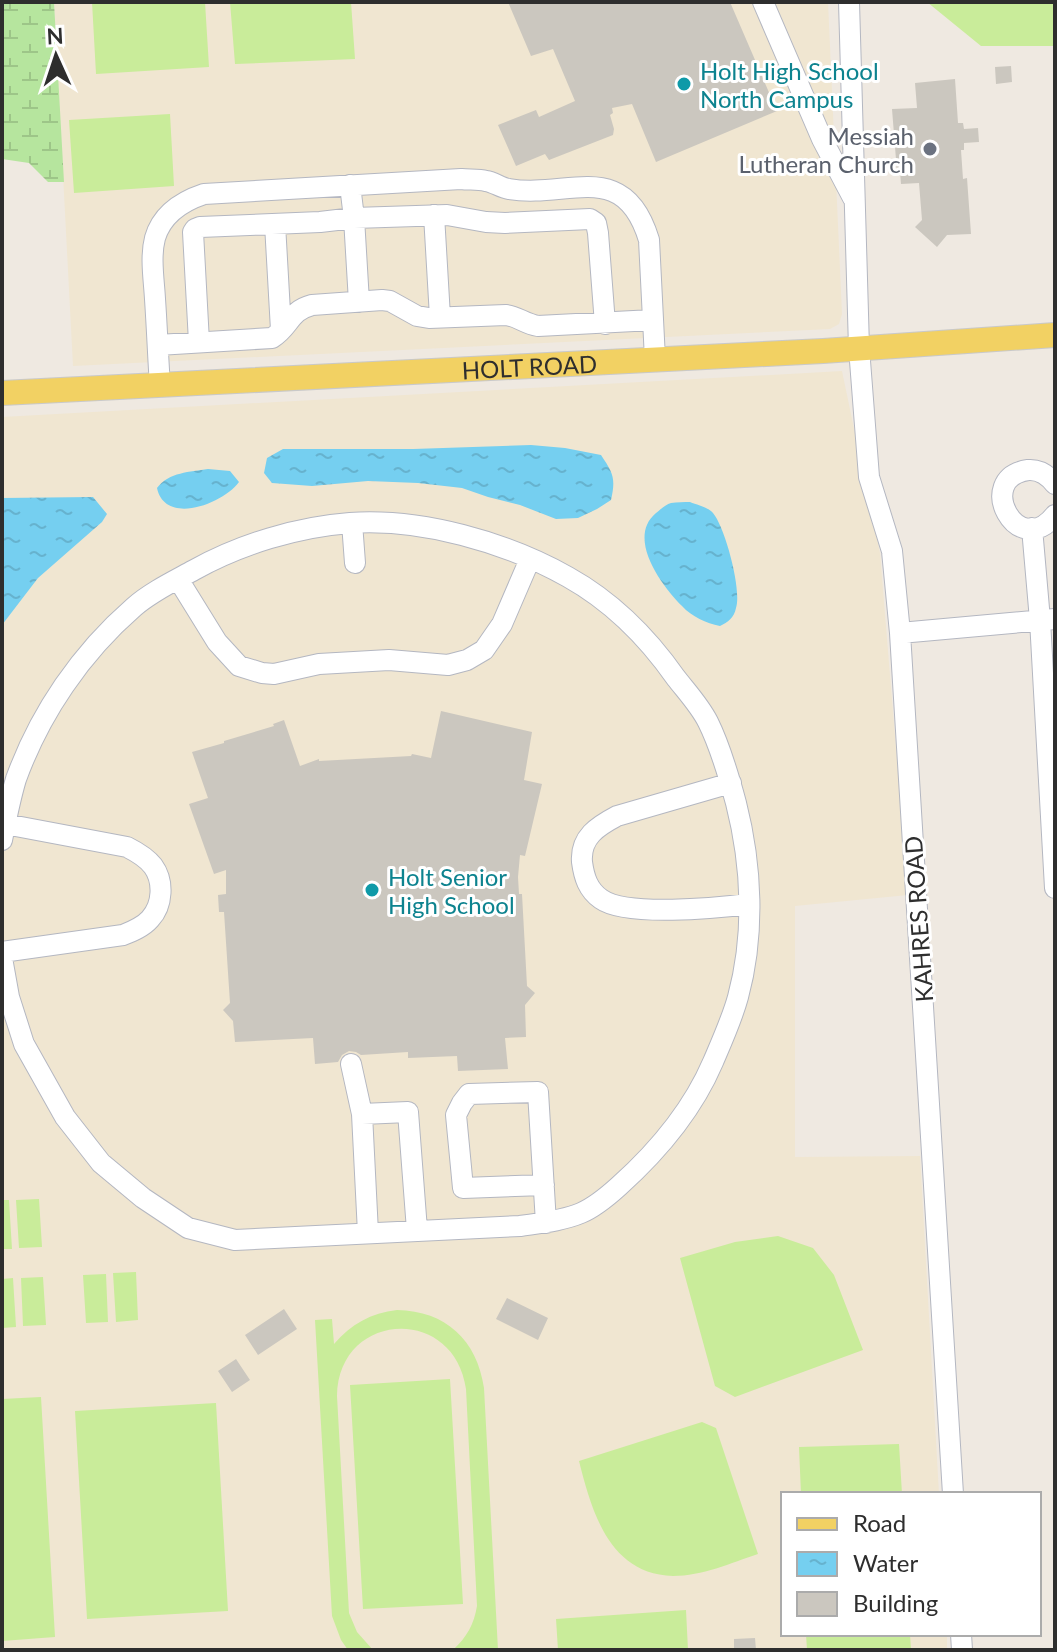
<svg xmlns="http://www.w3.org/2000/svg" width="1057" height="1652" font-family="Lato,sans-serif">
<defs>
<pattern id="wetland-marsh" width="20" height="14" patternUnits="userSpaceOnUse" patternTransform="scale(2)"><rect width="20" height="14" fill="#b6e59e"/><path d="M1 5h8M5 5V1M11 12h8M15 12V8" fill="none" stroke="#9dc588"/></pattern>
<pattern id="water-ripples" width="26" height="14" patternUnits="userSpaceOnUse" patternTransform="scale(2)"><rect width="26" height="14" fill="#75cff0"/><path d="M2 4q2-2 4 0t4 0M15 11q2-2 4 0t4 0" fill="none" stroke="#66b2ce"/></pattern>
</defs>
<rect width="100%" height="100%" fill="#efe9e1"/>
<!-- education -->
<path fill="#f0e6d1" d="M54,2h774l14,312 -3,10 -9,5 -757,37z
M842,371l38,182 28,342 -113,11v251l125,-1 19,338h-156v140h164v16h-945v-1233z"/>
<!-- wetland -->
<path fill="url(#wetland-marsh)" d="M2,2h52l10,180h-16l-19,-19 -27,-4z"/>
<!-- pitch -->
<path fill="#c9ec9a" d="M92,2h113l4,65 -113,7z
M230,2h121l4,57 -120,5z
M927,2h128v44h-74z
M170,114l4,72 -100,7 -5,-73z
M39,1199l3,48 -23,1 -3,-48z
M2,1200h7l3,49h-10z
M778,1236l35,12 21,27 29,75 -128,47 -20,-11 -35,-128 55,-16z
M136,1272l2,48 -22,2 -3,-49z
M106,1274l2,48 -22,1 -3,-48z
M43,1277l3,48 -23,1 -2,-48z
M13,1278l3,49 -14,1v-49z
M397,1310c49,1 80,30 87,78l14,262h-18v-2l-2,2h-25c14,-13 21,-26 24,-44l-11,-217c-12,-85 -128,-78 -129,7l12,217 8,19 16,18h-25l-7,-10 -9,-24 -17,-296 17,-1 2,25c17,-20 37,-31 63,-34z
M450,1379l13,225 -100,5 -13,-224z
M41,1397l14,240 -53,4v-242z
M216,1403l12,208 -141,8 -12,-208z
M702,1422l14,6 42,126c-27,9 -56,22 -85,22 -64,-2 -81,-64 -94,-115z
M899,1444l3,50h-101l-2,-47z
M686,1610l2,40h-130l-2,-31z
M806,1634h104l1,16h-104z"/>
<!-- water -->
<path fill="url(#water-ripples)" d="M531,445l34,3 36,7c12,18 15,23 10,45l-14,9 -19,9 -22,1 -36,-14 -32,-8 -26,-9 -44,-5 -50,-2 -56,5 -40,-3 -8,-10 3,-15 16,-9h130z
M208,469l22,2 9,11c-16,22 -74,44 -82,6 12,-16 33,-16 51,-19z
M93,497l14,17 -5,8 -64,56 -36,47v-127z
M690,502c7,3 18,5 23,11 12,14 29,77 23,95 -2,10 -8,14 -16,18 -14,-3 -28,-9 -38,-20 -20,-20 -56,-68 -26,-93 4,-3 10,-9 15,-10 6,-1 13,-1 19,-1z"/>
<!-- building -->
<path fill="#cbc7bf" d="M508,2h222l47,109 -121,51 -24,-58 -20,4 1,5 -3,2 4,14 -1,6 -64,25 -4,-6 -29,12 -18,-41 38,-15 3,7 36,-16 -22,-52 -22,7z
M1011,66l1,16 -16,2 -1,-17z
M955,79l3,44h5l1,6 14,-1 1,14 -15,1v7h-3l2,29 4,-1 4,56 -24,1 -10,12 -22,-20 7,-7 -3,-37 -18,1 -1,-12h-3l-5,-63 25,-1 -2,-25z
M441,711l91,21 -8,48 18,4 -17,72 -5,-1 -2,22 1,17h3l5,92 8,7 -10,12 1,32 -21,1 3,31 -50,2 -1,-15 -49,2v-6l-47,3 -5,-3 -7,-1 -7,4 -4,7 -23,2 -2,-26 -78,4 -2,-21 -10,-11 7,-7 -6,-91h-5l-1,-17 8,-1v-24l-12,4 -25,-70 19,-6 -16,-46 32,-9v-2l50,-15 -1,-2 11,-4 16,46 19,-7v2l92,-5 1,-2 19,4z
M507,1298l41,20 -10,22 -42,-21z
M284,1309l13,20 -39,26 -13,-20z
M236,1359l14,21 -18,12 -14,-21z
M755,1638l1,12h-22v-11z"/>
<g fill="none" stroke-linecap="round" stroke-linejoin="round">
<defs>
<path id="minor" d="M763,2l59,137 31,59
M849,2l10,346 10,129 23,74 8,82 53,861
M350,185l4,33 93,-3 39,7 19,1 85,-4 6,4 2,10 7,91
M434,215l6,102
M275,224l6,106
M199,342l-6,-110 2,-3 5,-2 120,-5 34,-4 5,84
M158,345l114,-7c18,-11 17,-27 40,-33l70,-5 8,1 27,15 12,2 77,-3c11,1 19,9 32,11l115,-6
M160,386c-2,-29 -3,-58 -5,-87 -1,-19 -5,-42 0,-61 7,-24 28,-37 49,-44l257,-15c8,1 17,0 25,2 8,1 15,7 23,8 59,10 115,-32 140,51l6,119
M1055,484c-7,-9 -15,-15 -27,-14 -55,8 -10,92 27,45
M352,523l3,40
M1032,528l8,92 15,268
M178,579l39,63 22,24 23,7 12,1 45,-10 70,-4 59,5 19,-5 17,-10 18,-26 28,-65
M900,633l155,-14
M731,783l-114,33c-19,10 -37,21 -35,46 2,15 6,28 19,37 25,18 116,9 148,5
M2,840c4,-20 8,-41 14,-61 24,-66 65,-126 118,-172 17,-15 40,-26 60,-37 47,-26 103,-43 156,-47 71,-5 156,19 218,54 43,24 80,61 108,101 11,14 24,28 32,44 12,24 21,55 28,81 16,63 19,131 2,194 -6,22 -16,44 -25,65 -21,49 -55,89 -94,124 -11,10 -24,21 -38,27 -19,8 -41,10 -61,13l-285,14 -47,-12 -45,-30 -42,-35 -36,-46 -41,-73 -15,-47 -7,-39
M2,952l121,-17c10,-4 20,-8 27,-16 13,-14 14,-38 3,-53 -7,-9 -16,-14 -26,-19l-122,-23
M351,1064l11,50 6,119
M362,1114l46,-2 9,118
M544,1185l-81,3 -7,-73 6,-12 7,-9 69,-2 8,131
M961,1634l1,16"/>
<g id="major">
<path id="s1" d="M2,393l821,-42 232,-16"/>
</g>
</defs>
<!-- minor casing -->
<use href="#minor" stroke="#b4b7c1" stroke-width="22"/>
<!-- major casing -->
<use href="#major" stroke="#c9c9c9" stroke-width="26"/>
<!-- minor -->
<use href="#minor" stroke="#fff" stroke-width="20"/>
<!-- major -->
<use href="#major" stroke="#f2d163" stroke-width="24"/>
</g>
<!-- markers -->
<g fill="#0f9aa8" stroke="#fff" stroke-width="3">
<circle cx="684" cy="84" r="8"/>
<circle cx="372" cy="890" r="8"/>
</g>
<circle fill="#6b7280" stroke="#fff" stroke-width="3" cx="930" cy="149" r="8"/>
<g text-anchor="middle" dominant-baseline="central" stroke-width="6" stroke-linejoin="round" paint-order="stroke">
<!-- culture labels -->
<g font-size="24" fill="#0d838f" stroke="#fff" text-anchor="start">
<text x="700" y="70">Holt High School<tspan x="700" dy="28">North Campus</tspan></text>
<text x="388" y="876">Holt Senior<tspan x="388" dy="28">High School</tspan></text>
</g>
<!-- worship labels -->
<g font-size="24" fill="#5b616d" stroke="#fff" text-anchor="end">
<text x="914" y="135">Messiah<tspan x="914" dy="28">Lutheran Church</tspan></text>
</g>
<!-- street labels -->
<g font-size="24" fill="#2e2e2e" stroke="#fff">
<text stroke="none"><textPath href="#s1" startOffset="528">HOLT ROAD</textPath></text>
<text transform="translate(918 919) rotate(-94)">KAHRES ROAD</text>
</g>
</g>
<!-- border -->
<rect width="1057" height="1652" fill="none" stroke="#2e2e2e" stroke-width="8"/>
<!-- legend -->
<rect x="781" y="1492" width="260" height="144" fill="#ffffff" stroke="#ababab" stroke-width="2"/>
<rect x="797" y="1518" width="40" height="12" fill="#f2d163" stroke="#ababab" stroke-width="2"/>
<text x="853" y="1532" font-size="24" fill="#2e2e2e">Road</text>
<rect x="797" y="1552" width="40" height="24" fill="url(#water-ripples)" stroke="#ababab" stroke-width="2"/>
<text x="853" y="1572" font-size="24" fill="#2e2e2e">Water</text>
<rect x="797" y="1592" width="40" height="24" fill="#cbc7bf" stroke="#ababab" stroke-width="2"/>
<text x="853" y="1612" font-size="24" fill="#2e2e2e">Building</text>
<!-- north arrow -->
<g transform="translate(56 56) rotate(357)" stroke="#ffffff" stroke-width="6" paint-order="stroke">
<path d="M0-6L14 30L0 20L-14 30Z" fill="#2e2e2e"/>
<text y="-12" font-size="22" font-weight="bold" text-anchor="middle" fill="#2e2e2e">N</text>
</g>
</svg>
